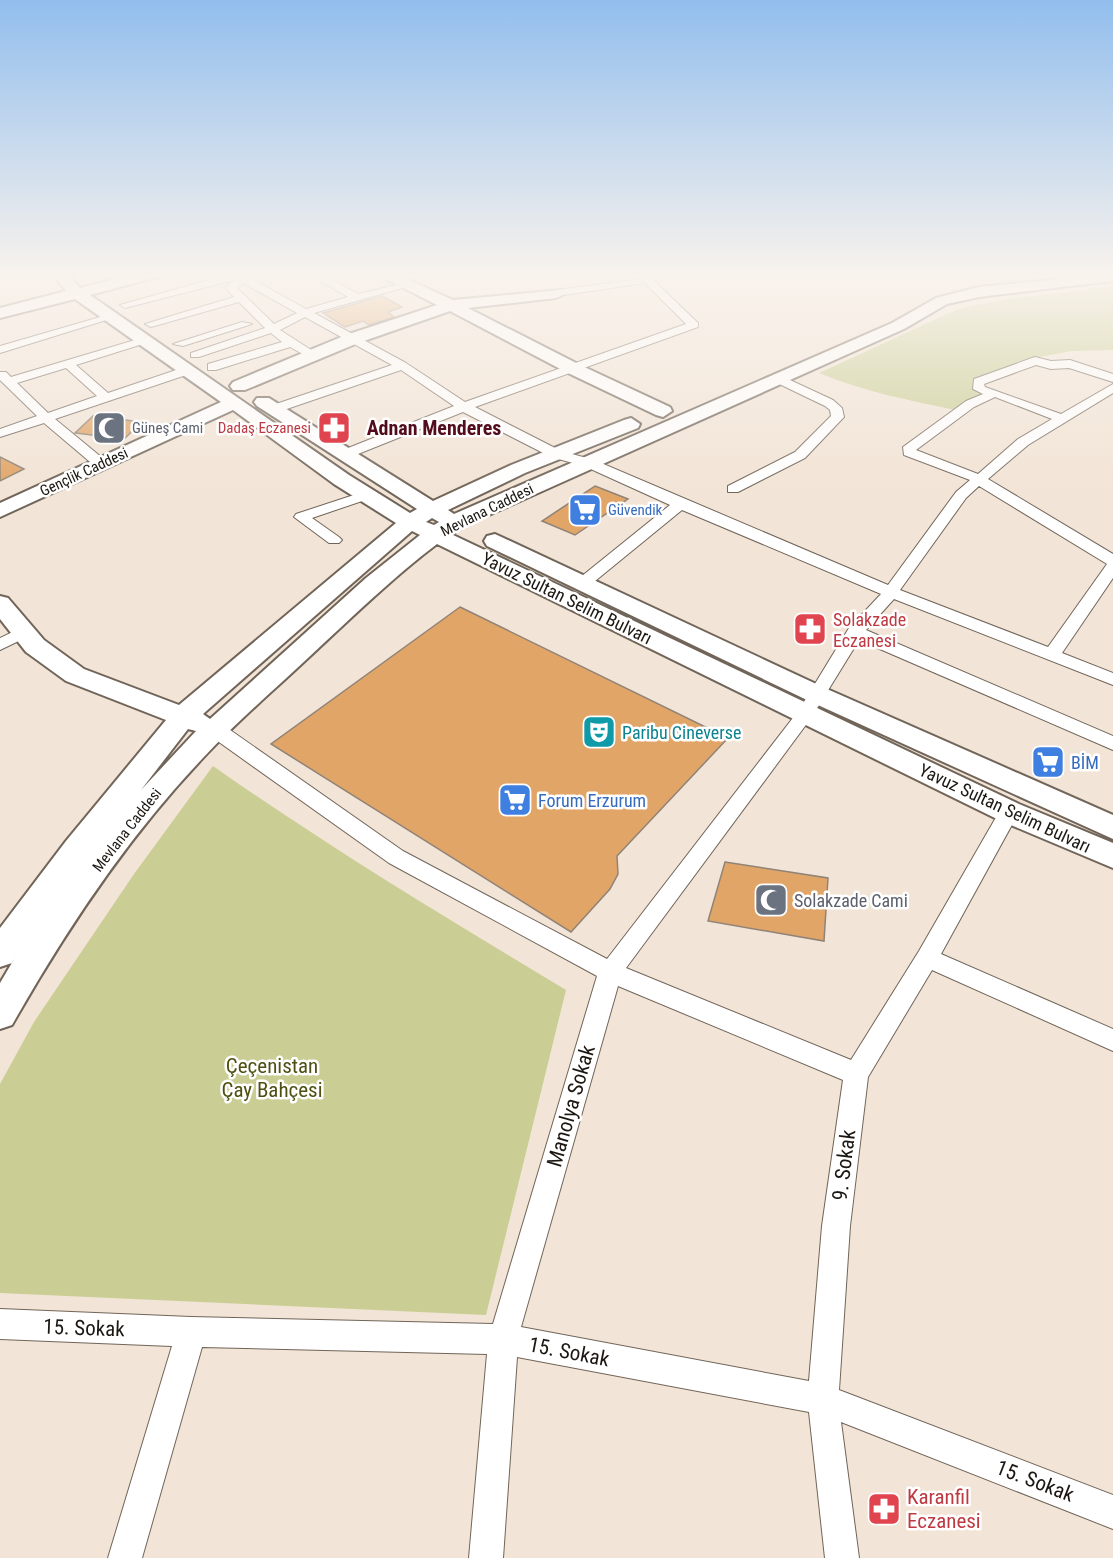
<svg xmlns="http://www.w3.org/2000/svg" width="1113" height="1558" font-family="'Roboto Condensed',sans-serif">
<rect width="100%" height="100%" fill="#f2e4d6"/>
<!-- green -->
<path fill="#cace95" d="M1113,286v64l-42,1 -31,6 -67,27 3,8 12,4 -28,15c-48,-10 -95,-19 -141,-38l139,-64 43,-9z
M213,766c114,80 233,152 353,224l-80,325 -486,-22v-209l34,-62 100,-148z"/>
<!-- building -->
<path fill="#e1a567" stroke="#908377" stroke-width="1.5" d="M382,296l20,11 -14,5 6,5 -25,8 -6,-4 -18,6 -22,-14z
M93,416l49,6 -18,17 -49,-6z
M0,457l24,12 -24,12z
M595,486l33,13 -53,36 -33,-14z
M460,607l268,131 -111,118 1,18 -8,15 -39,43 -300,-188z
M725,862l103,16 -4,63 -116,-20z"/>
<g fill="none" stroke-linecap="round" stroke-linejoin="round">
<defs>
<path id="street" d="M230,274h13l63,35 42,-12 -39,-23h13l36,20 51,-12v4l-95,27 92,50 59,39 221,-78 -41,-41 -89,13 -5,-3 5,-3 95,-12 47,45v4l-223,80 86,44 33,9 294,125 68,-93 14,-12 -66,-25 -1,-8 63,-46 17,-7 -10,-5 1,-10 61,-22 16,4 19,-1 43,14v8l-44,-14 -18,1 -15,-4 -52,19 1,3 76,27 52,-30v9l-85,52 -40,34 125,75v24l-51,75 51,20v12l-219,-86 -28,31 247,106v14l-254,-110 -48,78 -185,250 225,92 68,-109 83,-144 7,-2 7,2 3,5 -78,142 172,75v22l-181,-81 -64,107 -18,149 -11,164 274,105v34l-272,-107 18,136h-34l-16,-146 -292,-55 -14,201h-34l18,-204 -285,-7 -60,211h-34l64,-212 -172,-7v-30l191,8 302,7 104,-348 -208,-113 -180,-128 -2,-5 2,-5h14l180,126 204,108 192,-249 50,-82 32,-34 -199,-84 -93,76h-12l-2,-3 2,-3 93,-75 -86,-39 -33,-9 -88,-45 -115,46h-10v-6l116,-46 -53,-36 -123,42h-8v-6l122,-41 -87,-48 -25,13 36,23v4h-8l-18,-10 -74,23h-8v-6l74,-22 -11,-9 -72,24h-8v-4l74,-25 -26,-26 -88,25 -6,-3 89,-27 -8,-9 8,-8 -109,28 -5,-3zM243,283l54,30 -23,11 -37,-36zM995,397l57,22 -34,20 -40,35 -62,-24 58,-43zM979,486l128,78 -59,83 -148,-57 66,-92zM618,986l225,94 -21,146 -13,155 -288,-54z
M107,315l9,2 -116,36v-7z
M242,322l10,2 -69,22 -10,-2z
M145,337l6,3 -2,2 -73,23 32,28 80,-27 4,1v6l-137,46 51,42v6h-10l-52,-44 -44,14v-8l37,-13 -37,-36v-8h6l5,5zM66,368l31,28 -49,17 -31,-30z
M777,374l56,26 9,8 2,9 -39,41 -67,34h-10v-6l67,-34 36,-36 -1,-6 -5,-4 -52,-25v-6z
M363,492l5,1v6l-56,19 27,19 3,3 -3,3h-10l-35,-26 2,-3z
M23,627l8,5 -2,4 -29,14v-12z"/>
<path id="secondary" d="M53,274h15l12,14 54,-14h25l-2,3 -67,18 259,180 61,38 7,-4 -160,-103 -3,-4 3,-4h12l164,103 78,-36 113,-45 7,-2 9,6 -2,4 -113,45 -77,37 6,4 438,-191 44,-25 43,-11 134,-13v7l-134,16 -32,7 -43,25 -442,198 -11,7 568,270 94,39v25l-114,-48 -562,-276c-46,35 -87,75 -129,114 -36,34 -73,65 -106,101 -75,79 -136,171 -190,266l-12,4v-46l16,-27 -4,7 -12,4v-39l66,-87 100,-121 -100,-39 -40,-29 -26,-33v-23l8,2 36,42 40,29 95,36 217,-182 -62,-39 -101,-74 -233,107v-14l221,-101 -146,-103 -75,19v-10l66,-17zM432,518l7,4 -5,3 -8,-3zM412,531l8,4 -54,43 -156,141 -7,-5zM188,729l8,2 -55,59z
M376,274h20l57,26 108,-10 3,3 -3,3 -5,2 -88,10 112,57 90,42 2,4 -9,6 -7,-2 -88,-42 -118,-62 -92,32 -113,47h-12l-3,-4 3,-4 113,-47 91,-30z
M495,534l332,155 286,126v24l-304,-138 -322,-155 -3,-5 3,-5z"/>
</defs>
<!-- street casing -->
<use href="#street" stroke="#716559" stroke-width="2"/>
<!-- secondary casing -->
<use href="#secondary" stroke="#716559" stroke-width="4"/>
<!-- street -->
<use href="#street" fill="#fff" fill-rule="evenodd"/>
<!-- secondary -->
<use href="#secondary" fill="#fff" fill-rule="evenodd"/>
</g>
<!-- sky -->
<linearGradient id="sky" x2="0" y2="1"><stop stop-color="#92beed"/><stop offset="0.56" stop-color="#f9f3ed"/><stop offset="1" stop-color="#f9f3ed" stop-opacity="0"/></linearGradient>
<rect width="1113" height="492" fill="url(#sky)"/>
<!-- icons -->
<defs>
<symbol id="mosque-square" viewBox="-11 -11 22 22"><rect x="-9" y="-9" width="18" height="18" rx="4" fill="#6b7280" stroke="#fff"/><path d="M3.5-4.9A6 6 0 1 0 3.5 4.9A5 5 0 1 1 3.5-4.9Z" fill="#fff"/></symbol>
<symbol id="pharmacy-square" viewBox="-11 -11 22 22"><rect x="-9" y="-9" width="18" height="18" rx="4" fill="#e0444e" stroke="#fff"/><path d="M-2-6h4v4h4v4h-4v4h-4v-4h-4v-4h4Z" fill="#fff"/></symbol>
<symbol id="supermarket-square" viewBox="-11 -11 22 22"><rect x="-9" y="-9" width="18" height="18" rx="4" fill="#3f7fe0" stroke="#fff"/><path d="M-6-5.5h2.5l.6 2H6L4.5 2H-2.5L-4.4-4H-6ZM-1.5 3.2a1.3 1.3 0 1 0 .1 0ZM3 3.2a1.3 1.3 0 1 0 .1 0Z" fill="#fff"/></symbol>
<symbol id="theatre-square" viewBox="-11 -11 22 22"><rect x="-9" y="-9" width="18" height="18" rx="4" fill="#0f9aa8" stroke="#fff"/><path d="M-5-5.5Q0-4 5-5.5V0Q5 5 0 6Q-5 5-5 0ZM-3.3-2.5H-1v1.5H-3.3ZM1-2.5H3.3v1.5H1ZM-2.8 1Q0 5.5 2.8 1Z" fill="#fff"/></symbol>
</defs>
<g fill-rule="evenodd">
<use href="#mosque-square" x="90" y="409" width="38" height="38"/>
<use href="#pharmacy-square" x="315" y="409" width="38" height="38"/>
<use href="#supermarket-square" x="566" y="491" width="38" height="38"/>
<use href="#pharmacy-square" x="791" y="610" width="38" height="38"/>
<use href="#theatre-square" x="580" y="713" width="38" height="38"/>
<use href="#supermarket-square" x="1029" y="743" width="38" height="38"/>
<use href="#supermarket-square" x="496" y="781" width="38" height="38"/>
<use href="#mosque-square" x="752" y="881" width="38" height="38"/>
<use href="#pharmacy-square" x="865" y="1490" width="38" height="38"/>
</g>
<g text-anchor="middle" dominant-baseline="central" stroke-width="5" stroke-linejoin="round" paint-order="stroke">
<!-- far-worship labels -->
<g font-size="15" fill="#5b616d" stroke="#fff" text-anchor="start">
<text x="132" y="428">Güneş Cami</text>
</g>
<!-- far-health labels -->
<g font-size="15" fill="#be3a42" stroke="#fff" text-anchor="end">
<text x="311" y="428">Dadaş Eczanesi</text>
</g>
<!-- far-street labels -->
<g font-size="15" fill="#1c1712" stroke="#fff">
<text transform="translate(84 472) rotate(-25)">Gençlik Caddesi</text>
<text transform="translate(487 510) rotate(-26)">Mevlana Caddesi</text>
<text transform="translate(127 830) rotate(-52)">Mevlana Caddesi</text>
</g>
<!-- far-shop labels -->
<g font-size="15" fill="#366cbe" stroke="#fff" text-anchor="start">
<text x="608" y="510">Güvendik</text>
</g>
<!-- street labels -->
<g font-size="18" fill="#1c1712" stroke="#fff">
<text transform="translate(567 598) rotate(26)">Yavuz Sultan Selim Bulvarı</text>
<text transform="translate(1005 808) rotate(25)">Yavuz Sultan Selim Bulvarı</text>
</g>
<!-- health labels -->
<g font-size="18" fill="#be3a42" stroke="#fff" text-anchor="start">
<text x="833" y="619">Solakzade<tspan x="833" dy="21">Eczanesi</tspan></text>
</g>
<!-- culture labels -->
<g font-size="18" fill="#0d838f" stroke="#fff" text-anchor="start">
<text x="622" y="732">Paribu Cineverse</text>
</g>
<!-- shop labels -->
<g font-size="18" fill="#366cbe" stroke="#fff" text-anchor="start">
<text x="1071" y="762">BİM</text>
<text x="538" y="800">Forum Erzurum</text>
</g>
<!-- worship labels -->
<g font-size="18" fill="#5b616d" stroke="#fff" text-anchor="start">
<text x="794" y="900">Solakzade Cami</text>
</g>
<!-- far-district labels -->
<g font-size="20" font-weight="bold" fill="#520c1c" stroke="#fff">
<text x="434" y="428">Adnan Menderes</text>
</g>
<!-- near-park labels -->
<g font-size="21" fill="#4e5012" stroke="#fff">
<text x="272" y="1066">Çeçenistan<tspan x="272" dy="24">Çay Bahçesi</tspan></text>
</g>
<!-- near-street labels -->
<g font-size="21" fill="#1c1712" stroke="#fff">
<text transform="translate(571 1106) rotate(-74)">Manolya Sokak</text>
<text transform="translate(844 1165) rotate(-83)">9. Sokak</text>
<text transform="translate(84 1328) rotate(2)">15. Sokak</text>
<text transform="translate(569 1352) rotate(11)">15. Sokak</text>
<text transform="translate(1035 1481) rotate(21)">15. Sokak</text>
</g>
<!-- near-health labels -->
<g font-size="21" fill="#be3a42" stroke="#fff" text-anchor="start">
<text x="907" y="1497">Karanfil<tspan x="907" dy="24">Eczanesi</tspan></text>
</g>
</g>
</svg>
